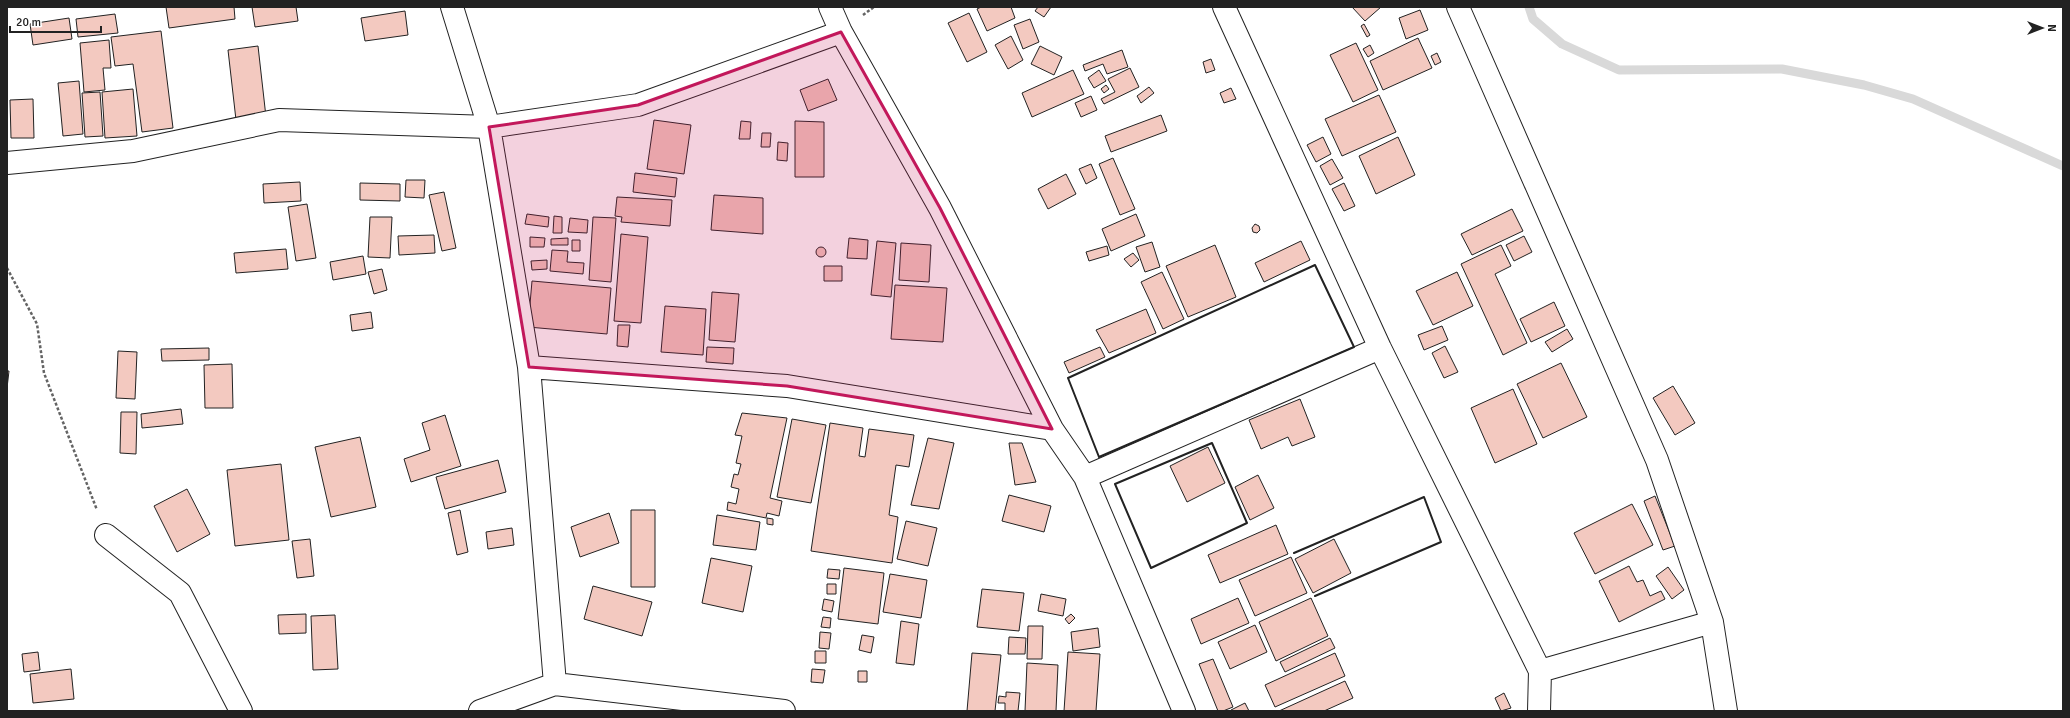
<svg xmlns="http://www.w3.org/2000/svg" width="2070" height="718" font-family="Signika,sans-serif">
<rect width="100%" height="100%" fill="#fff"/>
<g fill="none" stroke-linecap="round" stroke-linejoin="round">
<!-- stream -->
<path stroke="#d9d9d9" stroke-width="9" d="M1529,7l4,12 29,25 57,26 163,-1 82,16 49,14 150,67"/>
</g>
<!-- building -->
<path fill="#f3c9c0" stroke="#222" d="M166,7h68l1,12 -66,9z
M252,7h44l2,14 -43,6z
M981,7h30l4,11 -28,13 -10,-22z
M1038,7h13l-7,10 -9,-6z
M1352,7h29l-16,14z
M1420,10l8,20 -22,9 -7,-21z
M405,11l3,24 -43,6 -4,-23z
M969,13l18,39 -20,10 -19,-39z
M115,14l3,19 -40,4 -2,-18z
M69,18l3,21 -39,6 -3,-21z
M1030,19l9,23 -16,7 -9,-24z
M1364,24l6,11 -3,2 -6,-11z
M161,31l12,97 -31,4 -9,-68 -18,2 -4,-29z
M1011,36l12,24 -15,9 -13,-24z
M1418,38l14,30 -49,22 -13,-29z
M109,40l2,28h-8l2,22 -21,2 -4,-49z
M1356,43l22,47 -25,12 -23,-47z
M1370,45l4,8 -6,4 -5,-8z
M258,46l8,71 -30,3 -8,-70z
M1040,46l22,11 -8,18 -23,-11z
M1122,50l6,17 -21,7 -4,-10 -18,7 -2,-6z
M1437,53l4,9 -6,3 -4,-9z
M1211,59l4,11 -9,3 -3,-11z
M1130,68l9,19 -35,17 -3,-5 14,-7 -7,-13z
M1073,70l11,24 -52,23 -10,-24z
M1099,70l7,11 -12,7 -6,-10z
M828,79l9,21 -29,11 -8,-21z
M79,81l4,53 -20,2 -5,-53z
M1106,85l3,4 -5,4 -3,-4z
M1149,87l5,6 -13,10 -4,-7z
M1231,88l5,11 -12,4 -4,-10z
M133,89l4,47 -32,2 -3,-46z
M100,92l3,44 -18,1 -3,-44z
M1379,95l17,37 -54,24 -17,-37z
M1091,96l6,14 -16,7 -6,-14z
M33,99l1,39h-23l-1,-38z
M1161,115l6,16 -56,21 -6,-16z
M654,120l37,5 -7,49 -37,-5z
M741,121l10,1 -1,17h-11z
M795,121l29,1v55h-29z
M762,133h9l-1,14h-9z
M1323,137l8,17 -15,8 -9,-17z
M1398,137l17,38 -39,19 -17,-38z
M778,142l10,1 -1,18 -10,-1z
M1113,158l22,51 -15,6 -21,-51z
M1332,159l11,19 -13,7 -10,-19z
M1091,164l6,14 -11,6 -7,-15z
M635,173l42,5 -2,19 -42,-5z
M1066,174l10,20 -28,15 -10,-20z
M406,180h19l-1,18 -19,-1z
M300,182l1,19 -37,2 -1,-19z
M360,183l40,1v17l-40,-1z
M1344,183l11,23 -11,5 -12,-22z
M444,192l12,56 -14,3 -13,-56z
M714,195l49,3v36l-52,-4z
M617,197l55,3 -2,26 -49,-4 1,-5 -7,-1z
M307,204l9,54 -20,3 -8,-54z
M1512,209l11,22 -51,24 -11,-21z
M527,214l22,3 -1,10 -23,-3z
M1136,214l9,22 -34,15 -9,-22z
M554,216l8,1v16h-9z
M370,217h22l-2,41 -22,-1z
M593,217l23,1 -5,64 -22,-2z
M570,218l18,2 -1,13 -19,-1z
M1255,224l4,2 1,4 -3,3 -4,-1 -1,-4z
M621,234l27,3 -7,86 -27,-2z
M434,235l1,18 -36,2 -1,-19z
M1524,236l8,16 -18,9 -8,-16z
M530,237l15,1 -1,9h-14z
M568,238v7h-17v-6z
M849,238l19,2 -1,19 -20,-1z
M572,240h8v11h-8z
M877,241l19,2 -5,54 -20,-2z
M1301,241l9,19 -46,22 -9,-19z
M1152,242l8,25 -15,5 -9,-25z
M901,243l30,2 -2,37 -30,-2z
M1215,245l21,52 -48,20 -22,-51z
M1501,245l10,21 -16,8 32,69 -24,12 -42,-91z
M1107,246l2,9 -20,6 -3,-9z
M816 252a5 5 0 1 1 10 0a5 5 0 1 1-10 0Z
M286,249l2,20 -52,4 -2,-20z
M552,250l16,1 -1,11 17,1 -1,11 -33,-3z
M1133,253l6,7 -8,7 -7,-8z
M363,256l3,18 -33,6 -3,-18z
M547,260v9l-15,1 -1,-9z
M824,266h18v15h-18z
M382,269l5,21 -13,4 -6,-22z
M1162,272l22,47 -21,10 -22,-47z
M1457,272l16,34 -40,19 -17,-34z
M532,281l79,7 -4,46 -79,-7z
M895,285l52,3 -4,54 -52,-3z
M712,292l27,2 -4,48 -26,-2z
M1554,302l11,24 -34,16 -11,-23z
M665,306l41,3 -3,46 -42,-3z
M1146,309l10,24 -47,20 -13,-23z
M371,312l2,16 -21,3 -2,-16z
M618,325h12l-2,22 -11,-1z
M1442,326l6,14 -24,10 -6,-15z
M1567,329l6,10 -21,13 -7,-10z
M1445,346l13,26 -14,6 -12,-25z
M707,347l27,1 -1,16 -27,-2z
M1100,347l5,10 -36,16 -5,-11z
M209,348v12l-47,1 -1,-12z
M118,351l19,1 -2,47 -19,-1z
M1561,363l26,54 -44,21 -26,-54z
M232,364l1,44h-28l-1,-43z
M7,371h2l-2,17z
M1673,386l22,37 -20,12 -22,-37z
M1513,389l24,55 -42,19 -24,-55z
M1300,399l15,38 -23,9 -4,-9 -27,12 -12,-29z
M181,409l2,15 -41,4 -1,-14z
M121,412h16l-1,42 -16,-1z
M742,413l45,5 -17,80 12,3 -3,15 -12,-3 -1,5 -39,-8 1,-8 8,2 3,-15 -8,-2 3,-13 4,1 3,-11 -5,-1 6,-27 -7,-1z
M445,415l16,51 -50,16 -7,-23 26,-9 -8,-27z
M792,419l34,6 -15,78 -34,-6z
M830,423l33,5 -4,28 6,1 4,-28 45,6 -5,32 -13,-2 -7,50 9,2 -6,46 -81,-12z
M360,437l16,70 -45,10 -16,-70z
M928,438l26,5 -15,66 -28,-4z
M1009,443h13l14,39 -21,3z
M1208,447l17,36 -38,19 -17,-36z
M498,460l8,32 -61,17 -9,-32z
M281,464l8,76 -54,6 -8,-76z
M1258,475l16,33 -24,12 -15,-33z
M187,489l23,45 -33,18 -23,-46z
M1009,495l42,11 -7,26 -42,-11z
M1655,496l20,50 -12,4 -19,-49z
M1632,504l21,41 -58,29 -21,-41z
M460,510l8,42 -11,3 -9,-42z
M631,510h24v77h-24z
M609,513l10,30 -39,14 -9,-30z
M717,515l43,7 -4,28 -43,-5z
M767,518l6,1v6l-6,-1z
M906,521l31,7 -9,38 -31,-7z
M1276,525l12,29 -68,29 -12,-28z
M512,528l2,17 -26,4 -2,-17z
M310,539l4,37 -17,2 -5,-37z
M1334,539l17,34 -38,20 -18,-34z
M1291,557l16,36 -52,23 -16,-36z
M711,558l41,8 -9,46 -41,-9z
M1629,566l8,16 6,-2 7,16 11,-5 4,8 -46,23 -20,-41z
M1668,567l16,23 -12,9 -16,-23z
M844,568l40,5 -6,51 -40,-5z
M828,569l12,1 -1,9 -12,-1z
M890,574l37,6 -6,38 -38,-6z
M827,584h9v10h-9z
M593,586l59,16 -10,34 -58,-17z
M982,589l42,4 -5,38 -42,-4z
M1041,594l25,5 -3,17 -25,-5z
M1238,598l11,25 -48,21 -10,-25z
M1311,598l17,38 -52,25 -17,-39z
M824,599l10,2 -2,11 -10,-2z
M306,614v19l-27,1 -1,-19z
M1071,614l4,4 -6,6 -4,-5z
M335,615l3,54 -25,1 -2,-54z
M823,617l8,1 -1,10 -9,-1z
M901,621l18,3 -5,41 -18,-2z
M1255,625l12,27 -37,17 -12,-27z
M1028,626h15l-1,33h-15z
M1098,628l2,19 -27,4 -2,-19z
M820,632l11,1 -2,16 -10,-1z
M862,635l12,2 -3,16 -12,-3z
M1009,637l17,1 -1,16h-17z
M1330,638l5,10 -50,24 -5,-10z
M815,651h11v12h-11z
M38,652l2,18 -16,2 -2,-18z
M1068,652l32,2 -4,57h-32z
M972,653l29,2 -6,56h-28z
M1335,653l10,23 -70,31 -10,-22z
M1213,659l20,48 -10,4h-5l-19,-47z
M1027,663l31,2 -2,46h-31z
M71,669l3,30 -41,4 -3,-29z
M812,669l13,1 -2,13 -12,-1z
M858,671h9v11h-9z
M1345,681l8,17 -29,13h-45z
M1006,692l14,1 -2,18h-13v-8h-7l1,-7 7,1z
M1504,693l7,15 -10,3 -6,-13z
M1245,703l4,8h-18v-1z"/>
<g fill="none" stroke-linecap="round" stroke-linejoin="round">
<defs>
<path id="minor" d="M452,7l37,120 40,240 26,317
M830,7l11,25 99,176 112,221 33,48 99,234
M1224,7l156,341 160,323 -1,40
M1458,7l199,453 55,162 14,89
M7,163l126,-12 146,-31 210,7 149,-22 203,-73
M529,367l258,19 265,43
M1085,477l295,-129
M106,535l74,58 61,118
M1540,671l172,-49
M480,711l75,-27 229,27"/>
</defs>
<!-- minor casing -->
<use href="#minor" stroke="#222" stroke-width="24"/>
<!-- path -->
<path stroke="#646464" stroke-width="2.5" stroke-dasharray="3 2" stroke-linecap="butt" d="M863,15l11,-8
M7,268l30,56 7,49 53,137"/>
<!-- minor -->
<use href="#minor" stroke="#fff" stroke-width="22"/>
<!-- wall -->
<path stroke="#222" stroke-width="2" d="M1315,265l39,82 -255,110 -31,-79z
M1212,443l35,80 -96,45 -36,-84z
M1294,553l130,-56 17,45 -126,54"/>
</g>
<!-- marked area -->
<path fill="#c2185b" fill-opacity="0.2" stroke="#c2185b" stroke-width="3" stroke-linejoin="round" d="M841,32l99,176 112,221 -265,-43 -258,-19 -40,-240 149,-22z"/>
<!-- border -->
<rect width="2070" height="718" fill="none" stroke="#222222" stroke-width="16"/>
<!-- north arrow -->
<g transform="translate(2042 28) rotate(90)" stroke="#ffffff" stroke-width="3" paint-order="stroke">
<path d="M0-3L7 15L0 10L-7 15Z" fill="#222222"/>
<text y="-6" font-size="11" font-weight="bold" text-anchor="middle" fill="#222222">N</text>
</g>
<!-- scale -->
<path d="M10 26v6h91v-6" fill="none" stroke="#222222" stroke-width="2"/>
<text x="16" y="26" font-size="12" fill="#222222" stroke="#ffffff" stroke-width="3" paint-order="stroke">20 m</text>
</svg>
